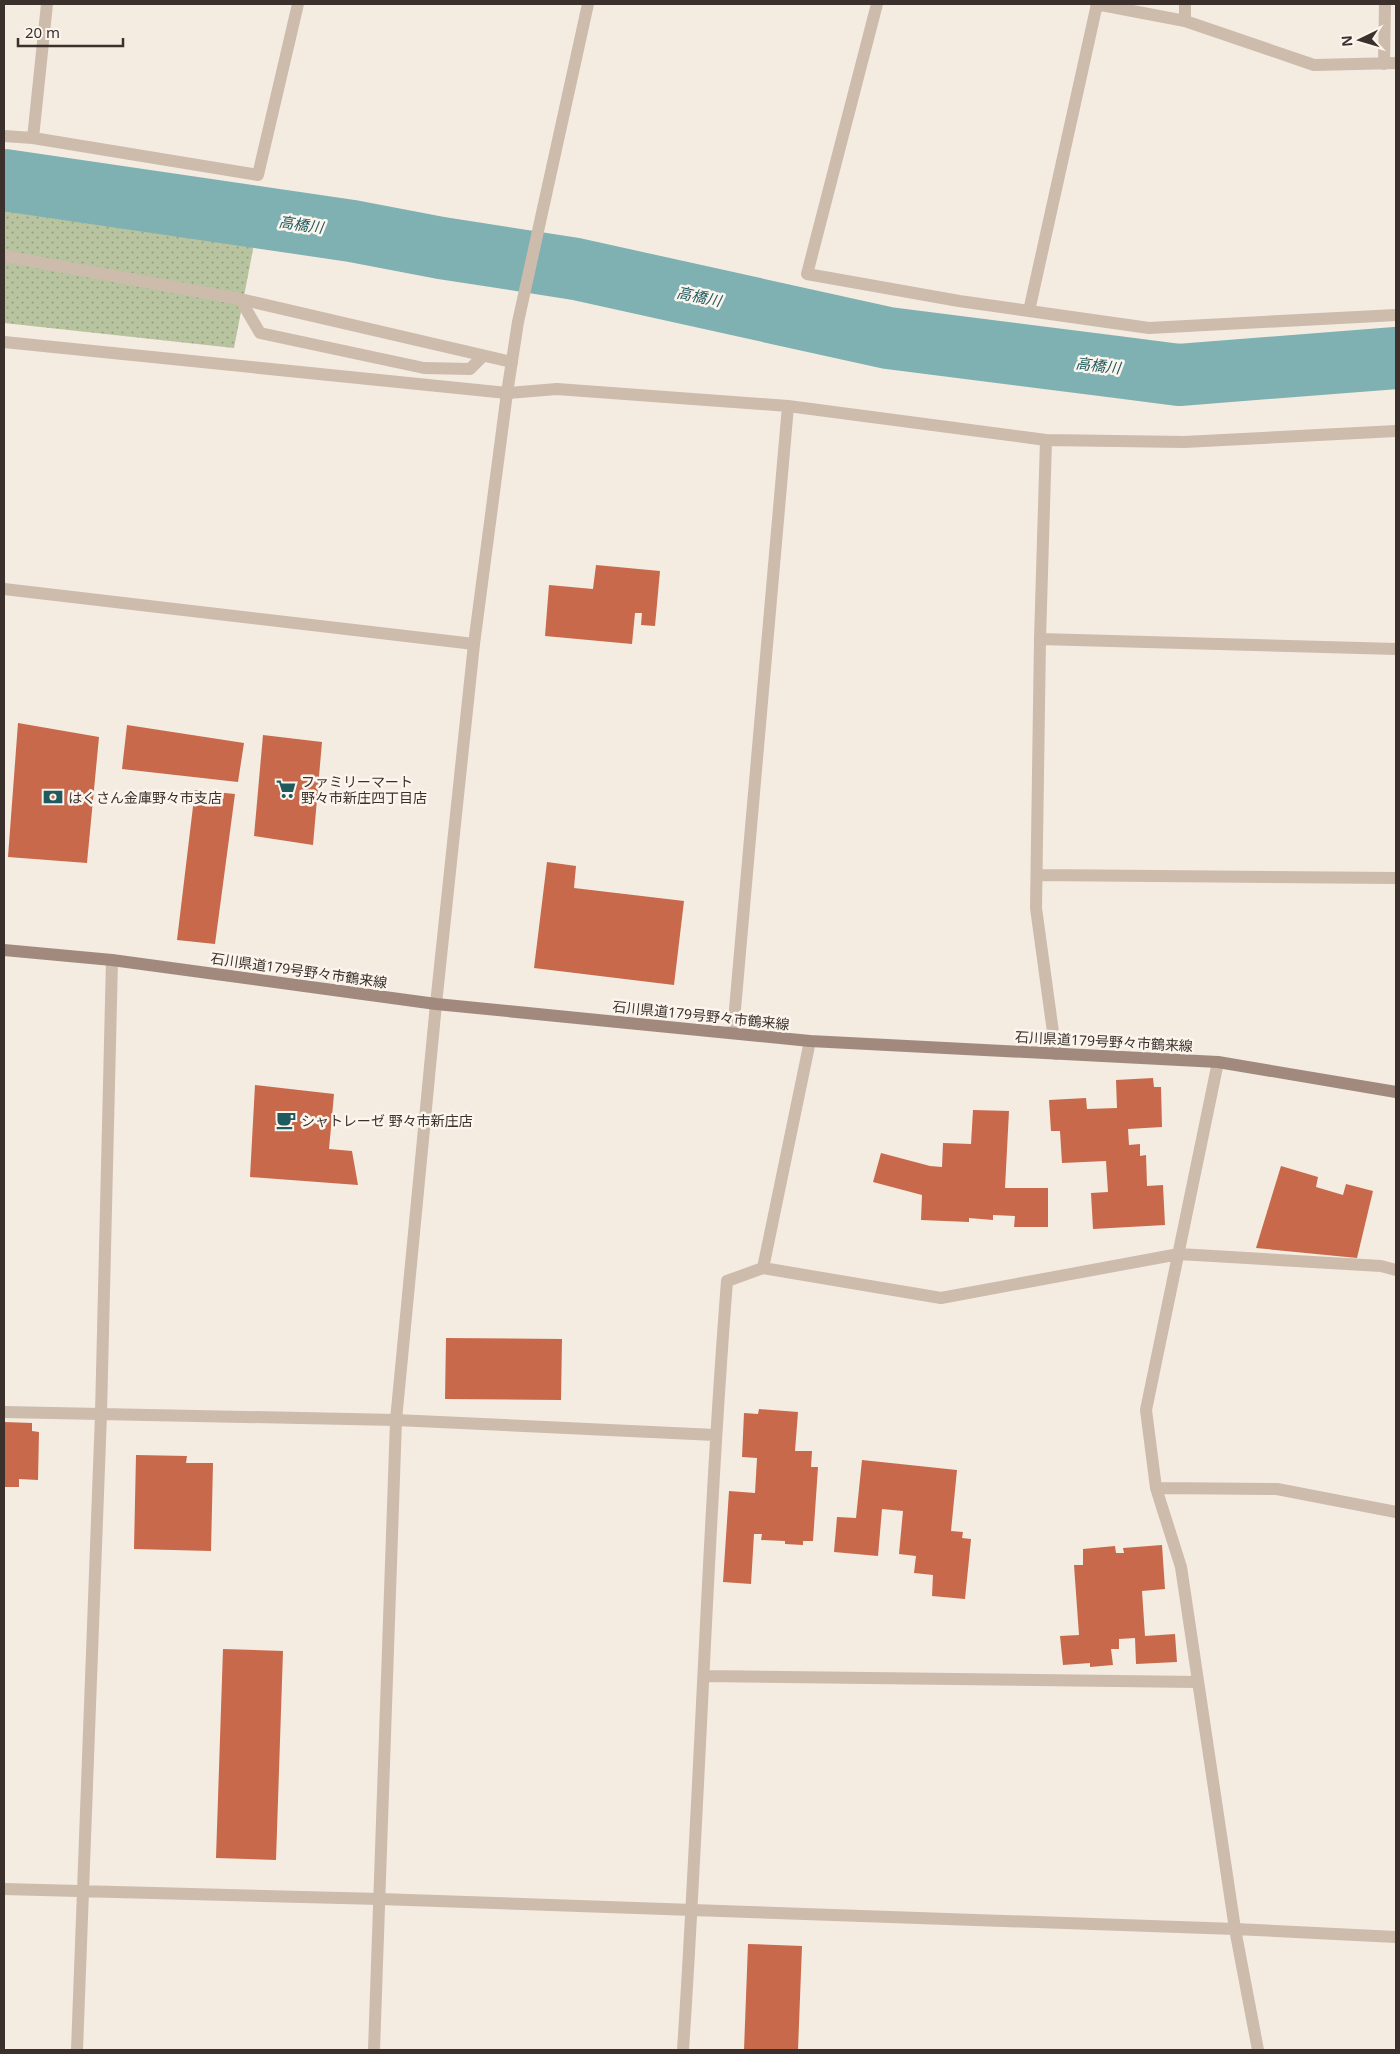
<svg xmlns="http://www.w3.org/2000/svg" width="1400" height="2054" font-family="'Noto Sans','Noto Sans JP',sans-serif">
<defs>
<pattern id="park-dots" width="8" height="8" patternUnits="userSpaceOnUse" patternTransform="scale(1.25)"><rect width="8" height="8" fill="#b8c4a0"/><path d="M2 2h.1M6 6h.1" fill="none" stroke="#97a083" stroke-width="1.8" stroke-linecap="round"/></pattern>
</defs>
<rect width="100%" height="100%" fill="#f4ebe1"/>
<!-- park -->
<path fill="url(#park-dots)" d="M24,201l230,43 -20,104 -230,-25v-120z"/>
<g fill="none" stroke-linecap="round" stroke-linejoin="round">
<!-- river -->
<path stroke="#7fb0b2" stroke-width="62" d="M4,180l348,51 89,17 135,21 312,69 229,29 62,8 217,-17"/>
</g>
<!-- building -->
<path fill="#c8694b" d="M596,565l64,6 -5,55 -14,-1 1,-12h-7l-3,31 -87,-8 4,-51 44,4z
M18,723l81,14 -12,126 -79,-6z
M127,725l117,18 -6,39 -116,-13z
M263,735l59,7 -9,103 -59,-9z
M195,790l40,4 -20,150 -38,-4z
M547,862l29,4 -2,22 110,13 -10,84 -140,-17z
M1153,1078l1,9h7l1,40 -34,2 1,16 11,-1v12l6,-1 1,31 16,-1 2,40 -72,4 -2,-36 17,-1 -2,-31 -44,2 -2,-32h-9l-2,-31 37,-2 1,11 30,-1 -1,-28z
M255,1085l79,9 -5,55 23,2 6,34 -108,-8z
M973,1110l36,1 -4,77h43v39h-34l1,-11 -22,-1v5l-24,-2v4l-48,-2 1,-25 -49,-13 8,-29 49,13 12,1 1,-24 28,1z
M1281,1166l37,11 -2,10 27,8 3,-11 27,7 -16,67 -101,-10z
M446,1338l116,1 -1,61 -116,-1z
M759,1409l39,3 -3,39h17l-1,16h7l-5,74h-10v4l-18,-1v-3l-24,-1 1,-6h-8l-3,50 -28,-2 6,-91 26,2 2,-35 -15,-1 2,-44 14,1z
M4,1422l28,1v8l7,1 -1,48 -19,-1v8h-15z
M136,1455l51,1 -1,7h27l-2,88 -77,-2z
M862,1460l95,10 -6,61 12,1 -1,6 9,1 -6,60 -33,-3 1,-21 -19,-2 2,-17 -17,-2 4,-43 -21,-2 -4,47 -44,-4 3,-35 19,1z
M1162,1545l3,44 -23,2 3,45 30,-2 2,28 -41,2 -1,-26 -16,1v10h-8l2,16 -23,2v-4l-27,2 -3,-29 19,-1 -5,-70h9v-16l32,-3 1,7h8l-1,-5z
M223,1649l60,2 -7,209 -60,-2z
M748,1944l54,2 -4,104h-54z"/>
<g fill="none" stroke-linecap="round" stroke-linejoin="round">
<!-- pedestrian -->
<path stroke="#cdbbac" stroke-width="12" d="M4,256l236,43 272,63
M240,299l20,34 164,35 46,1 13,-13"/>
<!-- minor -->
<path stroke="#cdbbac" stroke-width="12" d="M877,4l-70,270 152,27 190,27 247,-13
M1096,4l89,17 129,44 82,-2
M1185,21v-17
M1384,64l1,-60
M4,136l29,2 225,37 40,-171
M33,138l14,-134
M1029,311l68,-307
M4,342l503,51 50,-4 231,17
M4,589l470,55
M1040,639l6,-199 138,2 212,-11
M1037,875l359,3
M733,1032l55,-626 258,34
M1056,1054l-20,-146 4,-269 356,10
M1218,1062l-72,348 10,78 25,79 54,362 23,121
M763,1268l178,30 238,-44 202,12 15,4
M4,1412l392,8 319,15
M1156,1488l121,1 119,23
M704,1676l494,6
M4,1889l376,10 855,30 161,8
M77,2050l24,-636 11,-454
M683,2050c17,-256 24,-513 44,-769l36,-13 47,-227"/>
<!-- tertiary -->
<path stroke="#cdbbac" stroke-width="12" d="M374,2050l22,-630 40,-416 38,-360 33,-251 11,-71 70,-318"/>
<!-- secondary -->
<path stroke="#a18a7d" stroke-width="12" d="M4,950l108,10 324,44 374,37 408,21 178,30"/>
</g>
<!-- icons -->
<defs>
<symbol id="supermarket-bare" viewBox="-9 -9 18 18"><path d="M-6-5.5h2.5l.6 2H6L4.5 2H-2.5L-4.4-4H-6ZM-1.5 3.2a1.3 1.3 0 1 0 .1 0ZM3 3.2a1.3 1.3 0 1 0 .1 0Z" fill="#1f5a5e" stroke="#fbf5ee" stroke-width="2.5" paint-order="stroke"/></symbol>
<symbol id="bank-bare" viewBox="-9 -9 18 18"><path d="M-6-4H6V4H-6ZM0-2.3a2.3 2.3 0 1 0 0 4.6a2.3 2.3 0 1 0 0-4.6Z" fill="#1f5a5e" stroke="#fbf5ee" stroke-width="2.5" paint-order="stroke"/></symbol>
<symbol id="cafe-bare" viewBox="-9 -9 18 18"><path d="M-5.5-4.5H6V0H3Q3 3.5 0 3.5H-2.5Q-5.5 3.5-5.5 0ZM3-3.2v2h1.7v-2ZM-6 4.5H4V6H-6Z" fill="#1f5a5e" stroke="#fbf5ee" stroke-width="2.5" paint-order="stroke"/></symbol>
</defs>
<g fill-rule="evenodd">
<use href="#supermarket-bare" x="272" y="775" width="28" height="28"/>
<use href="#bank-bare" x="39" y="783" width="28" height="28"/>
<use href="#cafe-bare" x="272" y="1106" width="28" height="28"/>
</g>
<g text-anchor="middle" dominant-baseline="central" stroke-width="5" stroke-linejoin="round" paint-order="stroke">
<!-- poi labels -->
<g font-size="14" fill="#3b302b" stroke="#fbf5ee" text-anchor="start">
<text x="301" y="781">ファミリーマート<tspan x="301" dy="16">野々市新庄四丁目店</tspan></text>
<text x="68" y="797">はくさん金庫野々市支店</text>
<text x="301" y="1120">シャトレーゼ 野々市新庄店</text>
</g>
<!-- street labels -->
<g font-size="14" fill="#3b302b" stroke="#fbf5ee">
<text transform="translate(299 970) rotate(8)">石川県道179号野々市鶴来線</text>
<text transform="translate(701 1015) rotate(6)">石川県道179号野々市鶴来線</text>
<text transform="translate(1104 1041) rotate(3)">石川県道179号野々市鶴来線</text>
</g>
<!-- water labels -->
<g font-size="15" font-style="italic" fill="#1f5a5e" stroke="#fbf5ee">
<text transform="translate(301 224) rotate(8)">高橋川</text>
<text transform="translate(699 296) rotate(12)">高橋川</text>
<text transform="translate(1098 365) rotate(7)">高橋川</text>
</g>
</g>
<!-- border -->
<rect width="1400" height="2054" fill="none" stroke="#3b302b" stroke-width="10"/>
<!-- north arrow -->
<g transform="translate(1360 40) rotate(265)" stroke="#fbf5ee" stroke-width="4" paint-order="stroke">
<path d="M0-4L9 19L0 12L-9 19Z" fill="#3b302b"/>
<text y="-8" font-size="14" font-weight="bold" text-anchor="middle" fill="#3b302b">N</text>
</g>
<!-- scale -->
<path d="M18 38v8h105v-8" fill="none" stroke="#3b302b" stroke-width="2.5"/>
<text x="25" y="38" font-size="15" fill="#3b302b" stroke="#fbf5ee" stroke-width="4" paint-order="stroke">20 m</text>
</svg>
